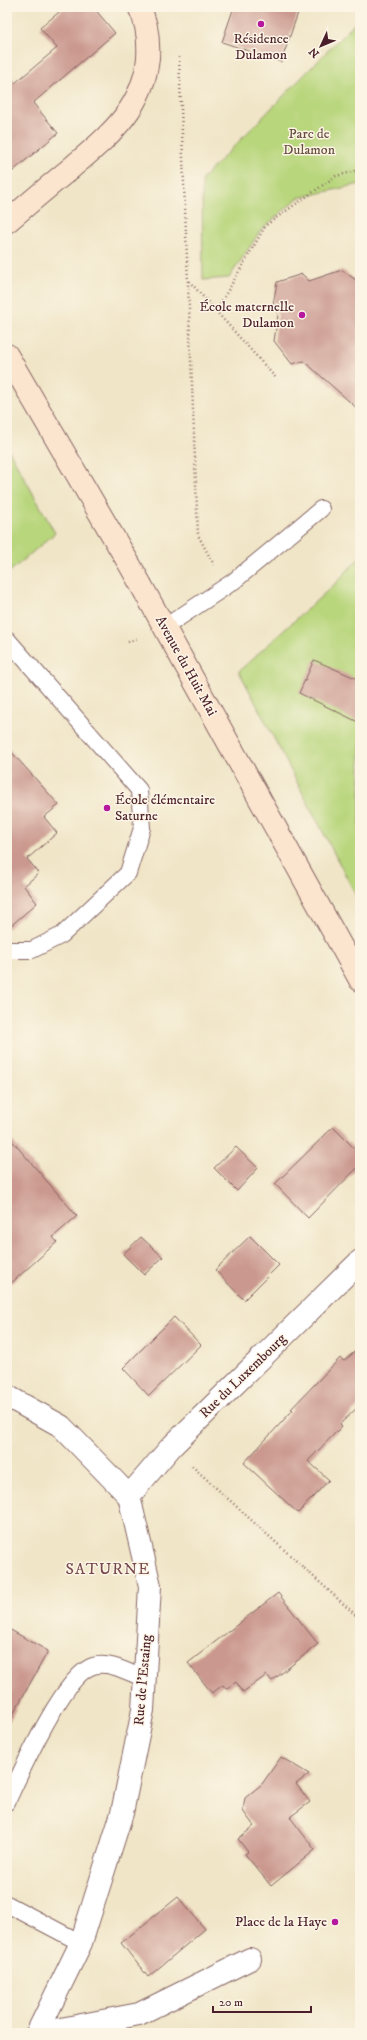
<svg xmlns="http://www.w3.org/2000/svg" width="367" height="2040" font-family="'IM FELL DW Pica',serif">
<rect width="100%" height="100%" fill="#fcf5e5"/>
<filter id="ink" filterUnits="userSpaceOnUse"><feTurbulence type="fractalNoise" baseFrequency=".025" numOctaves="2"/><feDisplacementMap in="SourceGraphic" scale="8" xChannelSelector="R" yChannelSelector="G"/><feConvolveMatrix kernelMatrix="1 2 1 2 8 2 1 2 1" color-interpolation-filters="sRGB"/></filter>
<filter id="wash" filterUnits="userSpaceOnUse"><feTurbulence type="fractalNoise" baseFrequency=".012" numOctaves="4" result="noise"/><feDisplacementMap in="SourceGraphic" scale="16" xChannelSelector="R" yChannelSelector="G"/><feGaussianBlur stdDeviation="0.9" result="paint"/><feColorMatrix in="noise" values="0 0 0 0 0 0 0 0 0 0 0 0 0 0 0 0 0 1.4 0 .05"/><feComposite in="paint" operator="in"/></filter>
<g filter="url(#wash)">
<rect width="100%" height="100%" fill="#f0e5c7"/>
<!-- green -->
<path fill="#b8d67c" stroke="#817a54" d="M360,18v166l-62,14 -37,32 -32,48 -26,2 -1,-101z
M7,447l48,86 -48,41z
M360,557v346l-121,-232 97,-88z"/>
<g id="blocks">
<!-- building -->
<path fill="#ca988e" d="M65,7h28l22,26 -82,70 25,30 -51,43v-103l8,10 42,-35 -17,-20z
M234,7h66l-19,55 -59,-20z
M342,270l18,13v128l-56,-50 -12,3 -18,-23 4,-26 -5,-10 4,-23 25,-8 7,7z
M314,660l46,20v43l-61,-30z
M7,747l52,58 -15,12 13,16 -30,26 12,14 -15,13 13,17 -30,26z
M333,1127l27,27v11l-52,53 -33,-34z
M7,1135l70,81 -24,21 4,5 -50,45z
M236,1147l22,21 -21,23 -23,-23z
M250,1236l29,29 -35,35 -29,-30z
M141,1237l22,20 -19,18 -21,-21z
M174,1317l27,28 -52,51 -26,-28z
M360,1347v58l-20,19 2,2 -34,35 21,19 -31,33 -54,-50 49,-53 -2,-1 49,-51 4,3z
M278,1593l40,51 -46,37 -5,-6 -24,17 -7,-10 -10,7 -3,-4 -11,8 -24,-30z
M7,1628l41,23 -41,74z
M281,1757l28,17 -13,10 14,18 -20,15 25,33 -44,36 -26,-32 3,-2 -10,-13 16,-13 -11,-15 2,-13 17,-14z
M178,1897l27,32 -57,48 -27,-34z"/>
</g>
</g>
<g filter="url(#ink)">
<use href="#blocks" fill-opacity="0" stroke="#846462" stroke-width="1"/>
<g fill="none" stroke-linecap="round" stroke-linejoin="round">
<defs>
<path id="lane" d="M165,627l69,-46 87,-72
M7,639l132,151 3,38 -14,45 -66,62 -30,15h-25
M7,1802c13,-28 57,-128 86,-136 17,-5 36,7 52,13
M7,1904l74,39"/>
<path id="street" d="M7,1396l54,30 68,70 21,90 -7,124 -21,103 -41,130 -44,90
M129,1496l42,-49 189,-186
M40,2033l99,-19 111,-55"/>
<path id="secondary" d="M7,222c21,-18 42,-36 63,-53 37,-32 73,-59 78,-111 1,-17 -1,-36 -9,-51
M7,355l124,212 229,413"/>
</defs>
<!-- lane casing -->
<use href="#lane" stroke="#846462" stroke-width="18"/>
<!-- street casing -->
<use href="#street" stroke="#846462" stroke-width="24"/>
<!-- secondary casing -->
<use href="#secondary" stroke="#846462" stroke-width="24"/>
<!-- path -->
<path stroke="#846462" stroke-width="2.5" stroke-dasharray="1 3" stroke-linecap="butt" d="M179,57l19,478 16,30
M189,281l87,97
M216,311l50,-86 70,-49 24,-6
M128,642l10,-4
M192,1466l168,153"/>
<!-- lane -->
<use href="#lane" stroke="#fff" stroke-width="16"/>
<!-- street -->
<use href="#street" stroke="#fff" stroke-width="22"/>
<!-- secondary -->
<use href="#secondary" stroke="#fce5cf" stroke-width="22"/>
</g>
</g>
<!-- markers -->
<g fill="#b5179e" stroke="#fcf5e5" stroke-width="1.5">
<circle cx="261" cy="24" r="4"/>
<circle cx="302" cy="315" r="4"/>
<circle cx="107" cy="808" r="4"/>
<circle cx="335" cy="1922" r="4"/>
</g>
<g text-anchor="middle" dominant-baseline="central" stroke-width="3" stroke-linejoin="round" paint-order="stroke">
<!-- poi labels -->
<g font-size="14" fill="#4a1f2b" stroke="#fcf5e5" text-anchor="end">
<text x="261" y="39" text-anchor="middle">Résidence<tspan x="261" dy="16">Dulamon</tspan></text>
<text x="294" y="307">École maternelle<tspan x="294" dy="16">Dulamon</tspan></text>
<text x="115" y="800" text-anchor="start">École élémentaire<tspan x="115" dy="16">Saturne</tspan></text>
<text x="327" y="1922">Place de la Haye</text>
</g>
<!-- park labels -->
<g font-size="14" fill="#664d3f" stroke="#fcf5e5">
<text x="309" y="134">Parc de<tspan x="309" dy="16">Dulamon</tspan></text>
</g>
<!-- street labels -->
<g font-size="14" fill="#4a1f2b" stroke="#fcf5e5">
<text transform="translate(186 666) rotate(61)">Avenue du Huit Mai</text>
<text transform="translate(243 1376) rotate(-44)">Rue du Luxembourg</text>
<text transform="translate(143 1680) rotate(-85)">Rue de l'Estaing</text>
</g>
<!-- quarter labels -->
<g font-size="16" letter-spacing="1" fill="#77494e" stroke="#fcf5e5">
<text x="108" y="1569">SATURNE</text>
</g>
</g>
<!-- margin -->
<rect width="367" height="2040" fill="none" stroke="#fcf5e5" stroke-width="24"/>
<!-- north arrow -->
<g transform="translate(321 46) rotate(226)" stroke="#fcf5e5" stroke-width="3" paint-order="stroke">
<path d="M0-3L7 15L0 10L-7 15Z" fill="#4a1f2b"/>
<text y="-6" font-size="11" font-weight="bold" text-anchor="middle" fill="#4a1f2b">N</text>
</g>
<!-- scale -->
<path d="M213 2006v6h98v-6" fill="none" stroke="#4a1f2b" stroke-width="2"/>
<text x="219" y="2006" font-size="12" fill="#4a1f2b" stroke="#fcf5e5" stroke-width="3" paint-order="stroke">20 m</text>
</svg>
